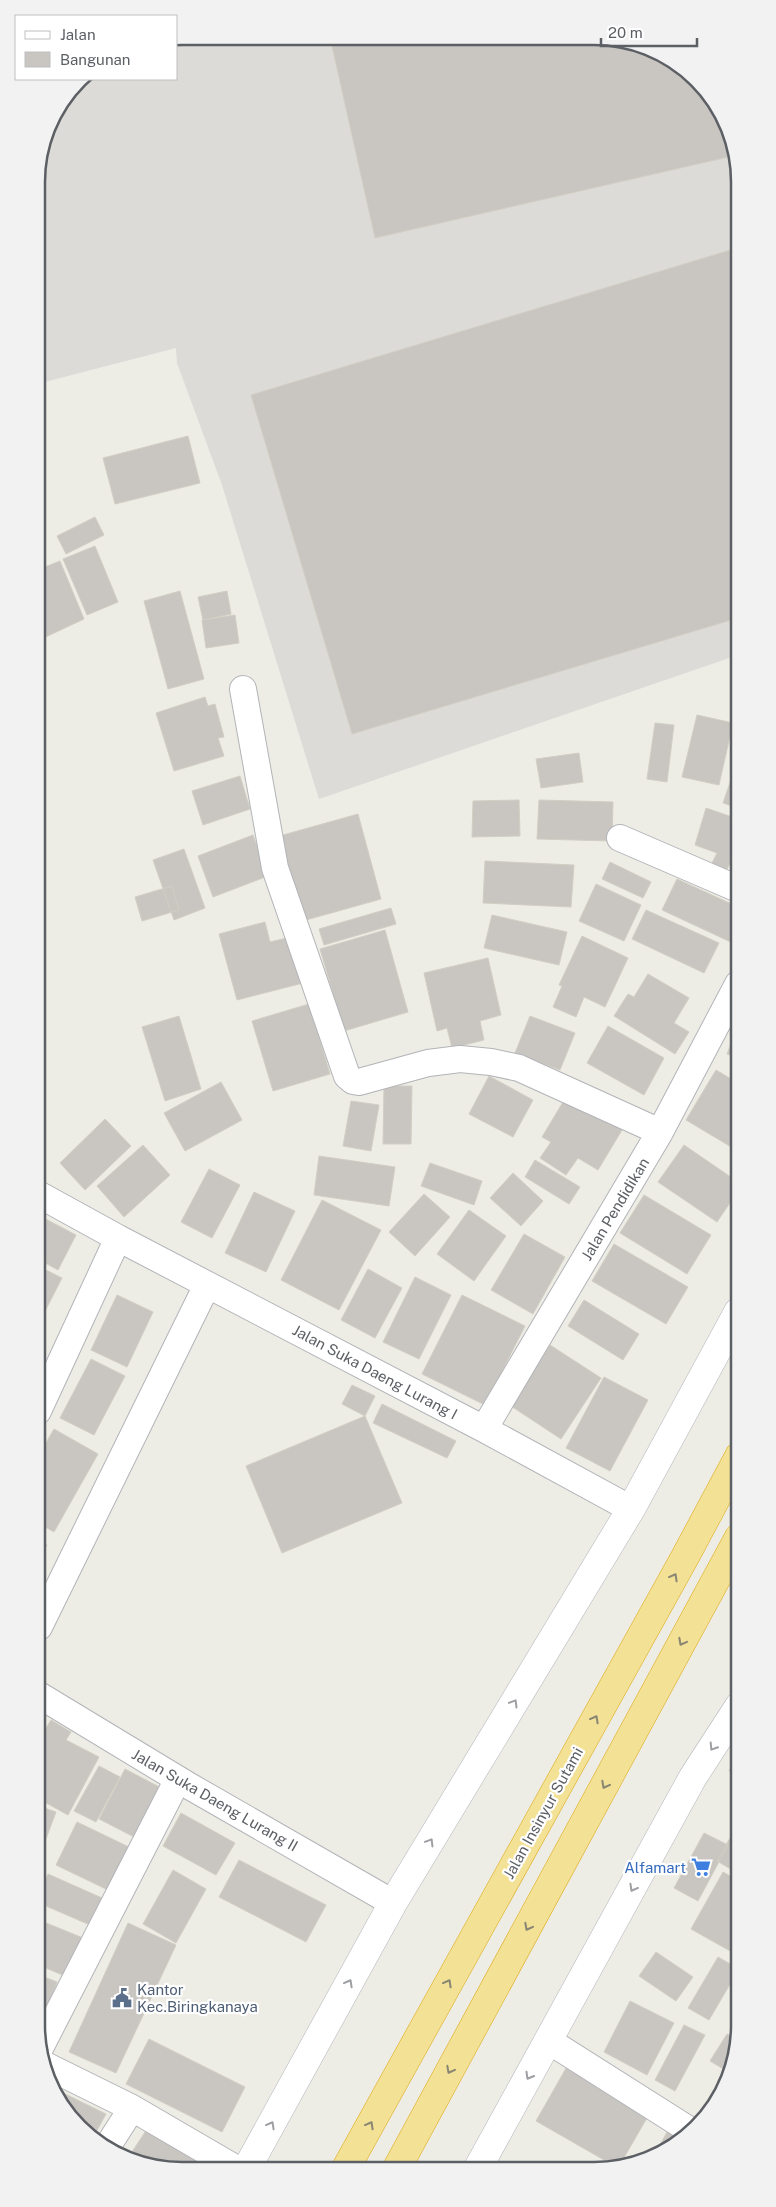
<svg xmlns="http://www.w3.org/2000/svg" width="776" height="2207" font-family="'Public Sans',sans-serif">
<rect width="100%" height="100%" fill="#edece5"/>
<!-- industrial -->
<path fill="#dcdbd7" d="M182,36l441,3 74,40 40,74 1,502 -419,144 -97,-314 -45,-122 -1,-15 -139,36v-212l14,-54 30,-39h95v-42z"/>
<!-- building -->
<path fill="#c9c6c2" stroke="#d2cec3" d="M330,37l293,2 74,40 40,76 -362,83z
M737,248l1,370 -386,116 -101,-339z
M188,436l12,47 -85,21 -12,-46z
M95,517l9,18 -38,19 -9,-18z
M37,519l7,22 -7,3z
M95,546l23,56 -31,13 -24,-56z
M60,561l24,58 -47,22v-28l4,-1 -4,-11v-31z
M180,591l24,88 -36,10 -24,-88z
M227,591l4,23 -28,6 -5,-23z
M235,615l4,28 -33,5 -4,-28z
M205,697l3,9 7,-2 9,33 -6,1 6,18 -50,15 -18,-58z
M697,715l36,8 -14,62 -37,-8z
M655,723l19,2 -7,57 -20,-3z
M579,753l4,29 -42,6 -5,-29z
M736,765h2v43l-15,-5z
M240,776l10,33 -47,16 -11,-34z
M519,800l1,36 -48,1 1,-36z
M539,800l74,2 -1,39 -75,-2z
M706,808l32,11v21l-3,14 -9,17 -14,-8 5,-10 -22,-8z
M358,814l23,85 -82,23 -23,-85z
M253,835l15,41 -55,21 -15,-41z
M184,849l21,59 -31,12 -21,-60z
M485,861l89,4 -3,42 -88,-4z
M610,862l41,20 -8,16 -41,-19z
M677,879l61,28v31l-3,6 -73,-34z
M596,884l45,21 -17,36 -45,-20z
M172,886l7,24 -37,11 -7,-24z
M391,908l5,16 -72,21 -5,-16z
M646,910l73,33 -15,30 -72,-34z
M492,915l75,17 -8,33 -75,-17z
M265,922l5,20 25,-6 12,46 -70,18 -18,-66z
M385,930l23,82 -64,19 -24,-82z
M582,936l46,22 -23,49 -21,-10 -8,20 -23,-10 9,-21 -3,-1z
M488,958l13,57 -21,6 4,19 -32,8 -5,-20 -10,3 -13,-58z
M648,974l41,24 -15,25 15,9 -14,22 -61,-38 14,-22 6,3z
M309,1004l21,70 -57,17 -21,-70z
M179,1016l22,73 -36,12 -23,-74z
M530,1016l45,17 -15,37 -45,-17z
M608,1026l56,32 -20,37 -57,-32z
M738,1026v32l-11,-4z
M716,1070l22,13v68l-52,-31z
M489,1076l44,24 -20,37 -44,-23z
M221,1082l21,38 -57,31 -21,-38z
M384,1086h28l-1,58h-28z
M566,1097l56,33 -24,40 -20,-12 -12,17 -26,-17 11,-16 -9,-5z
M351,1101l28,4 -8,46 -28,-5z
M105,1119l26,27 -46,44 -25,-27z
M143,1145l27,30 -46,42 -27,-31z
M684,1145l54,37v9l-21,31 -59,-40z
M319,1156l76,11 -6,39 -75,-11z
M535,1160l45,27 -11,17 -44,-27z
M430,1163l52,18 -8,24 -53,-19z
M209,1169l31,16 -28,53 -31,-16z
M513,1173l30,28 -22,25 -31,-28z
M254,1192l41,19 -29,61 -41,-19z
M424,1194l26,23 -35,39 -26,-24z
M644,1195l67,40 -24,39 -67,-41z
M322,1200l59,30 -42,80 -58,-30z
M469,1210l37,26 -32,45 -37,-27z
M38,1215l38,20 -18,35 -20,-11z
M524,1234l41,23 -32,57 -42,-24z
M614,1244l74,43 -22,37 -74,-43z
M38,1266l24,12 -24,47z
M368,1269l34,19 -27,50 -34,-18z
M415,1277l36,18 -32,64 -36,-17z
M117,1295l36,17 -26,55 -36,-17z
M462,1295l63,31 -40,79 -63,-31z
M584,1300l55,34 -16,26 -55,-34z
M550,1345l51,33 -40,61 -50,-33z
M38,1356l7,3 -7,15z
M91,1359l34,17 -31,59 -34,-17z
M604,1377l44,23 -38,71 -44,-23z
M352,1385l23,11 -10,20 -23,-12z
M382,1404l74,37 -9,17 -74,-35z
M365,1416l37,87 -120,50 -36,-87z
M54,1429l44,25 -44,78 -16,-9v-66z
M38,1541l9,4 -9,17z
M51,1720l20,12 -5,8 33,17 -31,58 -29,-16v-32l6,-12 -6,-4v-12z
M739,1752v24l-10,-5z
M99,1766l21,11 -24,45 -22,-11z
M125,1769l44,23 -25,50 -45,-23z
M39,1806l17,6 -16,43h-1z
M181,1813l54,30 -19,32 -53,-29z
M77,1822l54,26 -21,43 -54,-26z
M739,1822v52l-22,-13z
M704,1833l24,12 -30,56 -24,-13z
M239,1860l87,45 -20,37 -87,-45z
M173,1870l33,19 -30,54 -33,-19z
M723,1872l16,9v75l-48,-27z
M48,1874l54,24 -12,27 -51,-22v-8z
M39,1920l44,18 -16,39 -28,-12z
M128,1923l48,22 -60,128 -47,-21z
M656,1952l37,25 -17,24 -37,-25z
M718,1957l21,12 -30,51 -21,-12z
M39,1975l18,7 -11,29 -7,-3z
M630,2001l44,22 -27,52 -43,-23z
M684,2025l21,10 -30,56 -20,-11z
M727,2034l11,6 -8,33 -20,-12z
M149,2039l96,48 -23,45 -96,-48z
M569,2063l82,48 -33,57 -82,-47z
M59,2091l47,23 -12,22 -15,-8z
M147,2129l50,33 -4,6h-39l-24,-13z
M667,2132l14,7 -14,12 -13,5z"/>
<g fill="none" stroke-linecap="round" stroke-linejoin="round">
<defs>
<path id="street" d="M243,689l32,179 72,208 6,5 6,1 69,-19 32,-4 31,3 28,6 141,64
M620,838l118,51
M38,1194l80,44 -80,173
M118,1238l366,191 147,80
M484,1429l176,-297 78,-148
M39,1627l168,-342
M39,1695l152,92 202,116
M549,2041l142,90
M39,2050l139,-271
M45,2065l87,43 103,60
M109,2144l23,-36"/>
<path id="secondary" d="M247,2168l146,-265 238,-394 107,-197
M478,2168l215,-391 46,-71"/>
<path id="highway" d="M346,2168l339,-611 54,-101
M397,2168l342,-631"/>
</defs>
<!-- street casing -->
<use href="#street" stroke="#b2b4b8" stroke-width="28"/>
<!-- secondary casing -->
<use href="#secondary" stroke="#b3b6bb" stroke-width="29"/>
<!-- highway casing -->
<use href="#highway" stroke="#ddaa15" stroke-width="29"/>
<!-- street -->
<use href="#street" stroke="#fff" stroke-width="26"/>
<!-- secondary -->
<use href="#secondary" stroke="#fff" stroke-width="28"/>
<!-- highway -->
<use href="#highway" stroke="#f3e196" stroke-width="28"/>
</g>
<!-- one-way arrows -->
<defs><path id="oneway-chevron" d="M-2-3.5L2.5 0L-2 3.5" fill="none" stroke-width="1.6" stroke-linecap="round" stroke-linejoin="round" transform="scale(1.25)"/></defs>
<g stroke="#898673">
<use href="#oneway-chevron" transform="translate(674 1577) rotate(-61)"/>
<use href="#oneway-chevron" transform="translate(682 1642) rotate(118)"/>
<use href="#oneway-chevron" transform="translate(595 1719) rotate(-61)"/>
<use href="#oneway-chevron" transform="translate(605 1785) rotate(118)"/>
<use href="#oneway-chevron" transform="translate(528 1927) rotate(118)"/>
<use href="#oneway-chevron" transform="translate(448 1983) rotate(-61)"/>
<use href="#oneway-chevron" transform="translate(450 2070) rotate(118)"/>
<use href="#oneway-chevron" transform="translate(370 2125) rotate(-61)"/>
</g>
<g stroke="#9d9fa2">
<use href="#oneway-chevron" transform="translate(514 1703) rotate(-59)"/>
<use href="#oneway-chevron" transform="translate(713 1747) rotate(123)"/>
<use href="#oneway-chevron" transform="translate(430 1842) rotate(-59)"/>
<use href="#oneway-chevron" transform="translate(633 1888) rotate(119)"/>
<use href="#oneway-chevron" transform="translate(349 1983) rotate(-61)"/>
<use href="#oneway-chevron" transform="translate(529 2076) rotate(120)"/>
<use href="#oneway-chevron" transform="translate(271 2125) rotate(-61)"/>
</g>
<!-- icons -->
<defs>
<symbol id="supermarket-bare" viewBox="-9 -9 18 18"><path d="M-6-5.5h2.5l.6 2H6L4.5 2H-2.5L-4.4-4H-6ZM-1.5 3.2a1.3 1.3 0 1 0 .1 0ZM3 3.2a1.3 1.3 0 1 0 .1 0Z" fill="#3f7fe0" stroke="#fff" stroke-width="2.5" paint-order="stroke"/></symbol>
<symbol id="civic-bare" viewBox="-9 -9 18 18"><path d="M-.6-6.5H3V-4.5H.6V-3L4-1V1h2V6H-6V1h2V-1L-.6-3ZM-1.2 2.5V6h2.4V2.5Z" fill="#5c6f8a" stroke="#fff" stroke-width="2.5" paint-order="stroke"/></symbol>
</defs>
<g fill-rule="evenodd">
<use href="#supermarket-bare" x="687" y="1853" width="28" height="28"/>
<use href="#civic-bare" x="108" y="1984" width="28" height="28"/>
</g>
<g text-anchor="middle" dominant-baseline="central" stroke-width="4.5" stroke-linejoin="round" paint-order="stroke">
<!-- street labels -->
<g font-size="15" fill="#5c5f64" stroke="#fff">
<text transform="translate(615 1209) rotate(-59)">Jalan Pendidikan</text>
<text transform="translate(375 1372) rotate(28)">Jalan Suka Daeng Lurang I</text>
<text transform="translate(215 1800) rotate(30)">Jalan Suka Daeng Lurang II</text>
<text transform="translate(543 1813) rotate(-61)">Jalan Insinyur Sutami</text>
</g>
<!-- shop labels -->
<g font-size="15" fill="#366cbe" stroke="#fff" text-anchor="end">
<text x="686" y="1867">Alfamart</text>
</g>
<!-- service labels -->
<g font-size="15" fill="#4e5e75" stroke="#fff" text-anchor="start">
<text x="137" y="1989">Kantor<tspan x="137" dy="17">Kec.Biringkanaya</tspan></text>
</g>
</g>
<!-- crop -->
<path d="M0 0H776V2207H0ZM182 45H594A137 137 0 0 1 731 182V2025A137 137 0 0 1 594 2162H182A137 137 0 0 1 45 2025V182A137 137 0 0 1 182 45Z" fill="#f2f2f3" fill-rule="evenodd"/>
<path fill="none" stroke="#5c5f64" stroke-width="2.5" d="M182 45H594A137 137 0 0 1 731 182V2025A137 137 0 0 1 594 2162H182A137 137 0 0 1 45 2025V182A137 137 0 0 1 182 45Z"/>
<!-- legend -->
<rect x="15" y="15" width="162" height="65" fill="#ffffff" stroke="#bebfc1"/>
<rect x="25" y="31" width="25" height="8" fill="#ffffff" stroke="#bebfc1"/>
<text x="60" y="40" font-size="15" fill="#5c5f64">Jalan</text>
<rect x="25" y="52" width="25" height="15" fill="#c9c6c2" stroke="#bebfc1"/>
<text x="60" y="65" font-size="15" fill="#5c5f64">Bangunan</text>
<!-- scale -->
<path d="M601 38v8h96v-8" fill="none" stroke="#5c5f64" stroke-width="2.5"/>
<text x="608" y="38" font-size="15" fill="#5c5f64" stroke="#ffffff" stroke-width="4" paint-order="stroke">20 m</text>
</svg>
